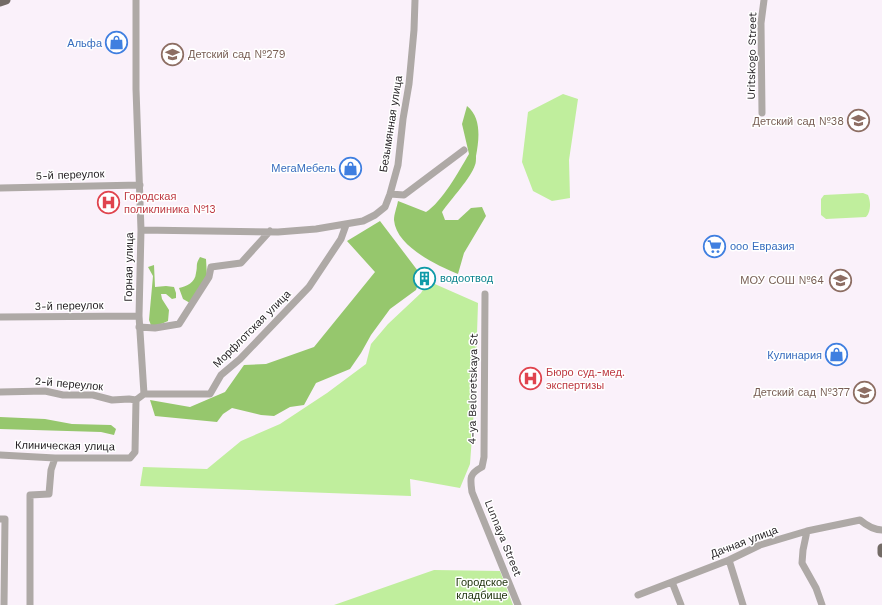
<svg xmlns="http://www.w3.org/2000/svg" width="882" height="605" font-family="'Work Sans',sans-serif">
<rect width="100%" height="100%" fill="#faf1fa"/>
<!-- green -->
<path fill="#c0ee9d" d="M563,94l15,5 -9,61 1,38 -18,3 -19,-10 -11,-29 6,-50z
M863,193l5,2c3,7 3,17 -2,22l-40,2 -5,-4v-16l3,-4z
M428,281l50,22 -3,92 -5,69 -10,24 -50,-9 1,17 -271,-10 3,-19 64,2 34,-28 39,-17 47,-31 39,-29 5,-20 17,-20 33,-31z
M434,570l66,1 13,34h-179z"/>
<!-- forest -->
<path fill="#96c76d" d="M467,106c15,12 12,34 9,50 0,3 0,7 -1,9 -4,13 -24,34 -33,47l3,8h13l13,-12 11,-1 4,9 -22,37 -6,21c-22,-9 -62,-28 -64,-54 0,-6 3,-13 4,-19l28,11c16,-10 33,-41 43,-58l-7,-30z
M380,221l41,54 -5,15 -26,19 -19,26 -10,18 -11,16 -34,14 -12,22 -14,2 -16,9 -13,-1 -29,-7 -9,6 -6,8 -62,-6 -5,-16 40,7 35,-15 19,-27 22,-1 48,-17 61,-75 -28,-31z
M200,257l6,2 1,18 -17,26 -7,-4 -4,-11c8,-2 16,-5 17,-15 2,-8 -1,-8 4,-16z
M154,265l1,22 11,-1 8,1 2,6v5l-4,1 -6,-5h-5l1,5 7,11 -1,11 -16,7 -3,-8 4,-44 -5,-9z
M0,417l45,2 27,5 39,1 5,4 -2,6 -13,-3 -101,-3z"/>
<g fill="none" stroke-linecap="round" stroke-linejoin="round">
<!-- minor -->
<path stroke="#aea9a6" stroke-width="7" d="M136,0v89l5,141 -2,86 5,78
M762,113l-1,-90 3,-23
M0,188l140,-3
M390,194l14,1 60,-45
M141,230l137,2 38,-3 47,-8 12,-6 10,-8 5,-13 8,-29 5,-46 6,-35 5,-54 1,-30
M485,294l-1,163 -2,10c-13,7 -12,11 -10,25l46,113
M0,317l139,-1
M139,327l16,1 24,-4 30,-47 2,-10 30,-4 29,-32
M0,392l45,-1 18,4h30l19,5 17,-1 7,1
M144,394h66l11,-19 19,-16 69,-72 32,-48 5,-14
M0,455l55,3h75l5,-6 1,-52 8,-6
M0,519h5l-1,86
M807,531l-4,19 -1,13 14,25 6,17
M729,560l14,45
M672,582l9,23
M638,595l91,-35 31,-15 47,-14 53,-11c6,5 14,10 22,10
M30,605v-110l19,-1 2,-24 4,-12"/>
<!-- major -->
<path stroke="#736b66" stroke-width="9" d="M0,2l6,-2
M882,548v5"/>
</g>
<!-- icons -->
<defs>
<symbol id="shop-ring" viewBox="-11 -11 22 22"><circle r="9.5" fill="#fff" stroke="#3f7fe0" stroke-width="1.5"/><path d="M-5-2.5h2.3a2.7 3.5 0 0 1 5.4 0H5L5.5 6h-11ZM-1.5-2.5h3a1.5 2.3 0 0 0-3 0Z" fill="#3f7fe0"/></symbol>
<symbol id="school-ring" viewBox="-11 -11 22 22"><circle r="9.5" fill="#fff" stroke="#8d6e63" stroke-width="1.5"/><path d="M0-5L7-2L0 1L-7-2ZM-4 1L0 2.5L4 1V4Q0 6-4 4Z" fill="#8d6e63"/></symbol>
<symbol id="hospital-ring" viewBox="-11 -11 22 22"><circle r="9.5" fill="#fff" stroke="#e0444e" stroke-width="1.5"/><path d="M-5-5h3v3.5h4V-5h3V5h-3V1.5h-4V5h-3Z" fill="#e0444e"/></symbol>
<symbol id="supermarket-ring" viewBox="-11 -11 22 22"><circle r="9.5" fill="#fff" stroke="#3f7fe0" stroke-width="1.5"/><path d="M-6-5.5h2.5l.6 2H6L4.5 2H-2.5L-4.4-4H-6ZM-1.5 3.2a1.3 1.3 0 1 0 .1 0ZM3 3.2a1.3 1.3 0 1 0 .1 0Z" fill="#3f7fe0"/></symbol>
<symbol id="building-ring" viewBox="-11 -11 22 22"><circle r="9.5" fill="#fff" stroke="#0f9aa8" stroke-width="1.5"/><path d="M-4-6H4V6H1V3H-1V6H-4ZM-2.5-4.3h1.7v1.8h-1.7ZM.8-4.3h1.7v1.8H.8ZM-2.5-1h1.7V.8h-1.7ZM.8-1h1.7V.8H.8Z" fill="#0f9aa8"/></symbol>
</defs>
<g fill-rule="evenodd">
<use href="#shop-ring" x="104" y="30" width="25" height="25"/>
<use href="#school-ring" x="160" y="42" width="25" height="25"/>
<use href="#school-ring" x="846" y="108" width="25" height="25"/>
<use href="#shop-ring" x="338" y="156" width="25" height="25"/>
<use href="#hospital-ring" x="96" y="190" width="25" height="25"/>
<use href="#supermarket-ring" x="702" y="234" width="25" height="25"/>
<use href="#building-ring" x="412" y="266" width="25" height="25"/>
<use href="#school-ring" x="828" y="268" width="25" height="25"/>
<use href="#shop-ring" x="824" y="342" width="25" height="25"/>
<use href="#hospital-ring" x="518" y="366" width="25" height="25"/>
<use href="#school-ring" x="852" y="380" width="25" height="25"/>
</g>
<g text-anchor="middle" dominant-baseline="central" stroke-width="3" stroke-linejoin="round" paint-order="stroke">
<!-- shop labels -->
<g font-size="11" fill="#366cbe" stroke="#fff" text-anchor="end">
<text x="102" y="43">Альфа</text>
<text x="336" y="168">МегаМебель</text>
<text x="730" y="246" text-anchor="start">ооо Евразия</text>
<text x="822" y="355">Кулинария</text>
</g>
<!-- education labels -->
<g font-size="11" fill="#785e54" stroke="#fff" text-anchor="end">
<text x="188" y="54" text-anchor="start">Детский сад №279</text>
<text x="844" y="121">Детский сад №38</text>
<text x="824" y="280">МОУ СОШ №64</text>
<text x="850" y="392">Детский сад №377</text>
</g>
<!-- street labels -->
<g font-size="11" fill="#211d20" stroke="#fff">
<text transform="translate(752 56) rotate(-89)">Uritskogo Street</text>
<text transform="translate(391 124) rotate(-81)">Безымянная улица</text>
<text transform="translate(70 175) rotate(-2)">5-й переулок</text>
<text transform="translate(129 267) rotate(-89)">Горная улица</text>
<text transform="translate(69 306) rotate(-1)">3-й переулок</text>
<text transform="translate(252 329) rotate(-45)">Морфлотская улица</text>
<text transform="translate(69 384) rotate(5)">2-й переулок</text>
<text transform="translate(473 389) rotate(-89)">4-ya Beloretskaya St</text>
<text transform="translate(65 446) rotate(1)">Клиническая улица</text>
<text transform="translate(503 538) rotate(68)">Lunnaya Street</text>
<text transform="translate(744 542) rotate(-21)">Дачная улица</text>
</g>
<!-- health labels -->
<g font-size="11" fill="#be3a42" stroke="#fff" text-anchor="start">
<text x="124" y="196">Городская<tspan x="124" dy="13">поликлиника №13</tspan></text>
<text x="546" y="372">Бюро суд.-мед.<tspan x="546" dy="13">экспертизы</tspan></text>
</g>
<!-- culture labels -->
<g font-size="11" fill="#0d838f" stroke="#fff" text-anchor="start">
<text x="440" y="278">водоотвод</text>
</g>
<!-- park labels -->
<g font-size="11" fill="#233611" stroke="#fff">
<text x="482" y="582">Городское<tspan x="482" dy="13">кладбище</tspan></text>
</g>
</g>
</svg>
